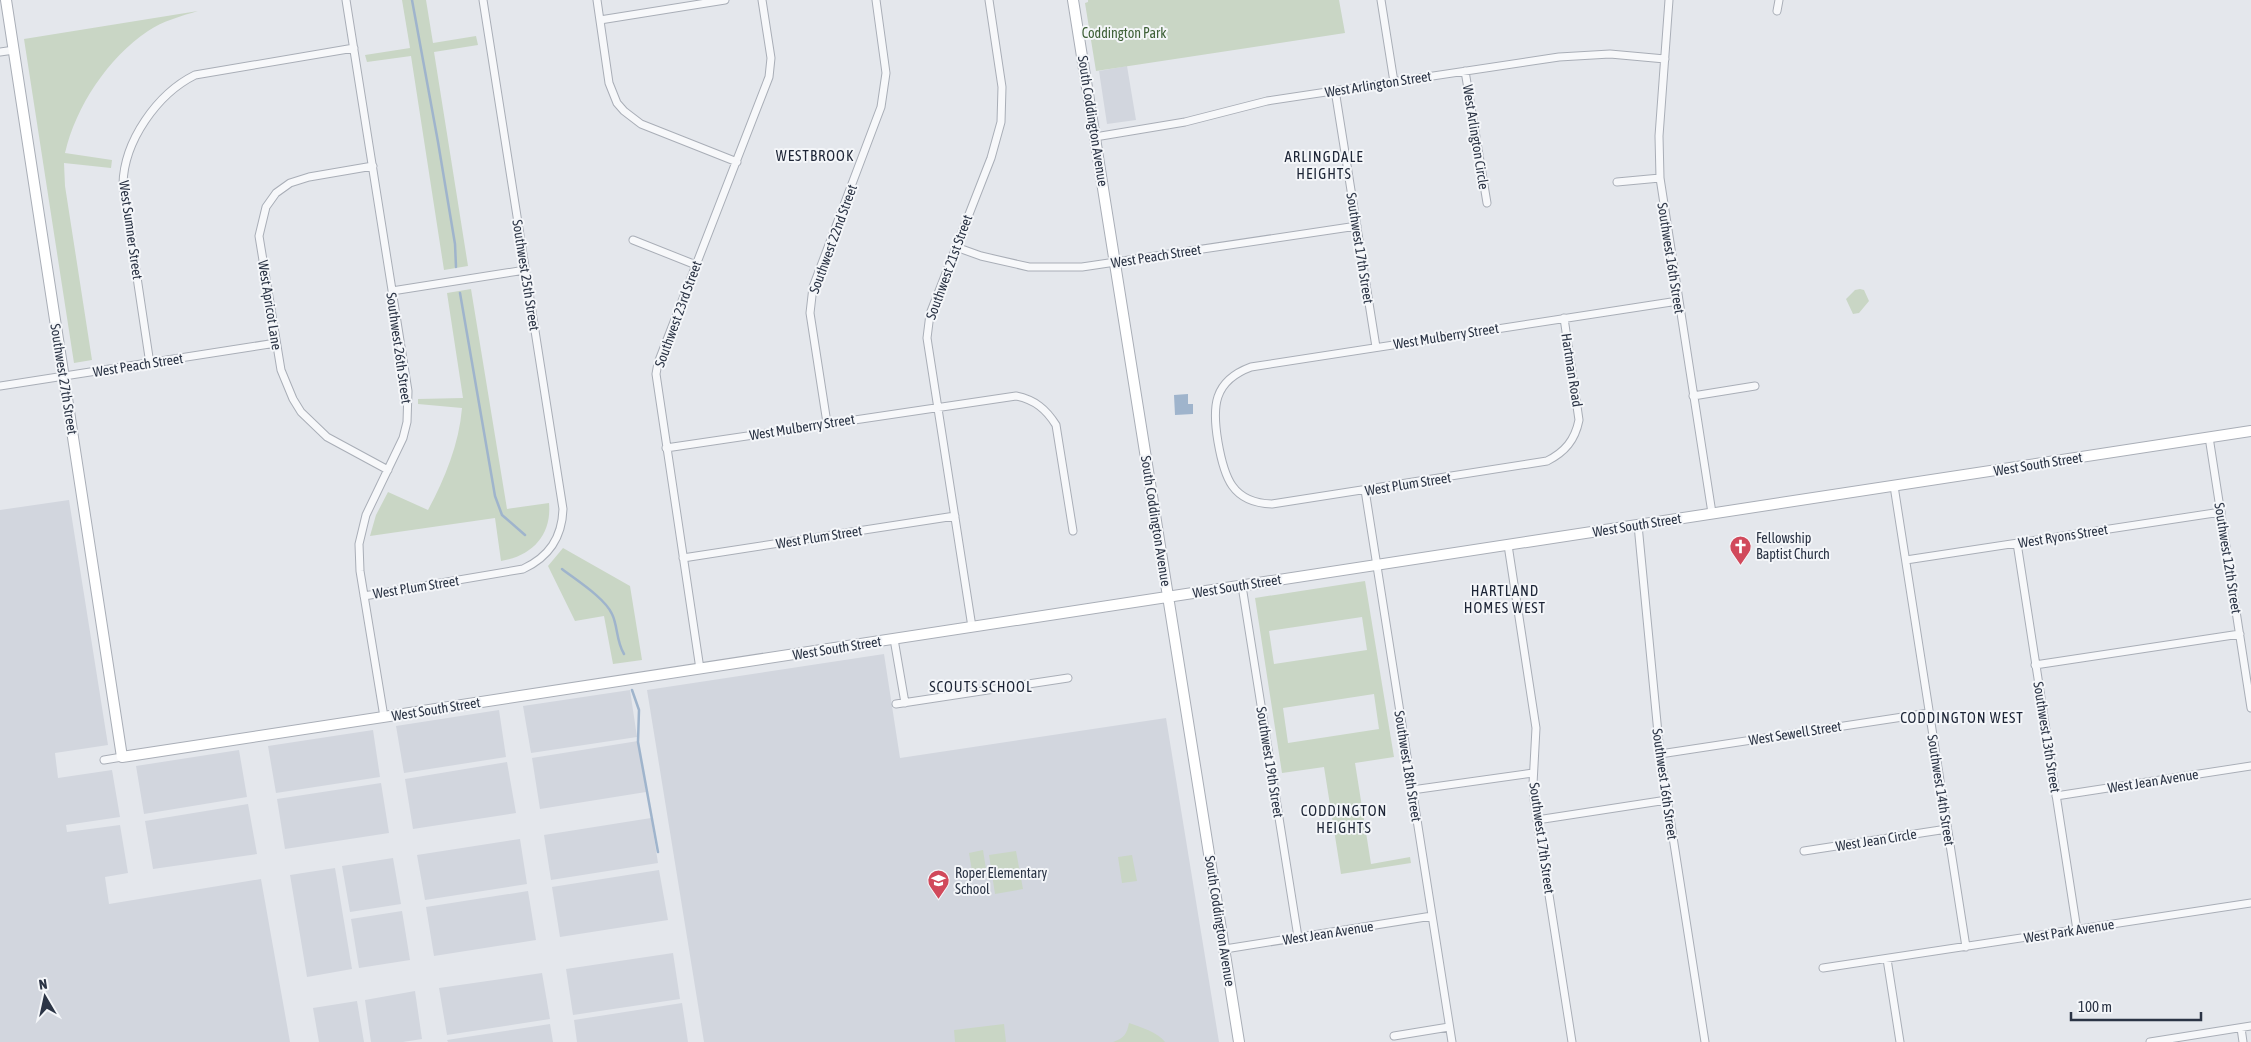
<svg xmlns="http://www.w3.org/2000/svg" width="2251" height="1042" font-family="'Asap Condensed',sans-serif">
<rect width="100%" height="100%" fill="#e4e7ec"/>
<!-- built -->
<path fill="#d2d6de" d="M1127,66l9,54 -29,4 -8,-53z
M69,500l39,245 -53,8 3,25 54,-8 8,47 -54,8 1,7 53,-7 8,48 -23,4 4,27 152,-25 29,163h-290v-532z
M884,654l16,104 266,-40 53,324h-515l-57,-352z
M630,690l7,47 -106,16 -8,-47z
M499,710l7,47 -102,16 -8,-47z
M373,730l7,47 -104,16 -8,-47z
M638,741l8,51 -106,17 -8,-51z
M239,750l8,47 -103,17 -8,-48z
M507,762l9,51 -103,16 -8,-50z
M381,783l8,50 -104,16 -8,-50z
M248,804l9,50 -104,15 -8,-48z
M651,818l7,45 -107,17 -7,-45z
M520,839l7,45 -102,16 -8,-45z
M393,858l8,46 -51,8 -8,-46z
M335,868l17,101 -45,8 -17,-102z
M659,870l9,50 -108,17 -8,-50z
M528,891l8,49 -102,16 -8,-49z
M402,911l8,49 -51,8 -8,-49z
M673,953l7,46 -107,16 -7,-46z
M542,973l8,46 -103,16 -8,-47z
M415,991l7,48 -19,3h-32l-6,-42z
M357,1001l7,41h-45l-6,-34z
M682,1003l6,39h-111l-3,-22z
M550,1024l3,18h-105l-1,-2z"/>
<!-- green -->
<path fill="#c9d6c5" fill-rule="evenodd" d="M402,0h24l7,43 43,-7 2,9 -44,7 34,214 -24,4 -33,-214 -44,6 -2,-7 45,-7z
M1088,0h251l6,33 -249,38 -11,-68 3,-1z
M198,11c-17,5 -35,10 -50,20 -40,27 -72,75 -83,122l47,7 -1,8 -47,-5 1,23 27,174 -18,3 -50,-324z
M471,289l36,220 42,-6c3,32 -17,53 -48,58l-6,-43 -125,18 6,-21 12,-23 40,18c17,-32 31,-66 34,-102l-44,-4v-5l45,-1 -16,-105z
M1860,289l4,1 5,11 -10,12 -6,1 -7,-15 9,-9z
M563,548l67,38 12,74 -29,4 -9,-48 -29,5 -27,-55z
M1365,581l29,176 -39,6 16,101 39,-7 1,6 -70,11 -17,-107 -42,6 -27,-175zM1362,617l5,33 -93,14 -5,-33zM1374,694l5,35 -91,14 -5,-35z
M983,850l3,19 -14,2 -3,-18z
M1016,851l7,38 -28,5 -6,-39z
M1132,855l5,26 -15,2 -4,-26z
M1129,1023c11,4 29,9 36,19h-52c11,-4 14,-8 16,-19z
M1004,1024l2,18h-51l-1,-12z"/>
<!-- water -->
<path fill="#9fb4cc" d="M1188,394v10h5v10l-18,1 -1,-20z"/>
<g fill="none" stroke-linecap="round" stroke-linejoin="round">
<!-- stream -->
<path stroke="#9fb4cc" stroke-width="2.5" d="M412,0l26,142 17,102 1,23
M460,293l35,203 7,19 23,20
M562,569c14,11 43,29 50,45 6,12 4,27 12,40
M632,690l7,20 -1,32 20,110"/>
<defs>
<path id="street" d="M346,0l62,391 -1,31 -4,16 -37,77 -7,29 1,27 24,146
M597,0l12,83 8,20 7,8 17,13 96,38
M1381,0l13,82
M1669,0l-10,136 1,42 52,335
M1777,11l2,-11
M600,20l125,-20
M0,52l14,-2
M1465,71l22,132
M1335,90l41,257
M1095,137l90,-15 82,-21 292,-44 51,-3 55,5
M373,166l-64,11 -19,6 -14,10 -10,14 -7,29 22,134 12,29 8,13 26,25 61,33
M1617,182l43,-4
M633,240l63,25
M956,247l25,9 48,11h53l275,-41
M392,291l133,-21
M1564,318l15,102c-4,20 -14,32 -32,41l-275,43c-40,-1 -48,-27 -54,-62 -6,-35 -5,-61 33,-75 142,-22 284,-44 427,-66
M150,364l-27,-180c1,-43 34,-90 72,-109l159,-27
M0,386l276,-43
M1693,396l62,-10
M827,423l-17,-110 3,-26 68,-180 5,-34 -10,-73
M2209,437l42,271
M666,448l350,-52c19,4 30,13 40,29l17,106
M1894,486l72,461
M1365,490l87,552
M1638,525l22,229 45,288
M2017,543l60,387
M1508,545l28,183 -3,56 1,15 38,243
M683,558l272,-42
M1906,560l315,-48
M1242,586l56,351
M364,596l159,-27c26,-12 39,-31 40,-60l-80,-509
M972,627l-45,-289 3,-24 61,-156 10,-36 1,-35 -13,-87
M894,639l11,64
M2035,665l205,-31
M700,669l-44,-295 2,-11 111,-286 2,-19 -9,-58
M896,704l172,-26
M1660,754l269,-41
M104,760l18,-3
M1412,790l121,-17
M2056,796l195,-30
M1537,820l130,-20
M1804,851l143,-22
M1225,949l207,-33
M1887,959l13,83
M1823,968l428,-65
M2241,1028l2,14
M1394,1036l55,-9
M2150,1042l101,-16"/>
<path id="secondary" d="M6,0l116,757 2129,-326
M1073,0l166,1042"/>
</defs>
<!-- street casing -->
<use href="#street" stroke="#a9aeb7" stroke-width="9"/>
<!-- secondary casing -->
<use href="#secondary" stroke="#a9aeb7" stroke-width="12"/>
<!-- street -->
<use href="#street" stroke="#f7f8fa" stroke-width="7"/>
<!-- secondary -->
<use href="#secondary" stroke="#fff" stroke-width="10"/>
</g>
<!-- icons -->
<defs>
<symbol id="church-pin" viewBox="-11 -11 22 30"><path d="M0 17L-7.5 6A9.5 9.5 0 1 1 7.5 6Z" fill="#d1495b" stroke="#f4f6f9"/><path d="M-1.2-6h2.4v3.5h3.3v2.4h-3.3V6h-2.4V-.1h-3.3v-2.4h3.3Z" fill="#fff"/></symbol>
<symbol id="school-pin" viewBox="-11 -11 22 30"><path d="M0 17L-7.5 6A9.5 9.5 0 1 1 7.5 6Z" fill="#d1495b" stroke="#f4f6f9"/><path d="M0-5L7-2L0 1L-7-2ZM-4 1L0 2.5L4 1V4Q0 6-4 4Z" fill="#fff"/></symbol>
</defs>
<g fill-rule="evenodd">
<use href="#church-pin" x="1728" y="534" width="25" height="34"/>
<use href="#school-pin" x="926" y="868" width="25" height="34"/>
</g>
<g text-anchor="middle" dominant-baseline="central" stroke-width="4" stroke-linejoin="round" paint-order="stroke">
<!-- park labels -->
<g font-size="14" fill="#3f6138" stroke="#f4f6f9">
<text x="1124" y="33">Coddington Park</text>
</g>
<!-- street labels -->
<g font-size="14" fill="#2b3445" stroke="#f4f6f9">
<text transform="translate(1378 84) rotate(-9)">West Arlington Street</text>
<text transform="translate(1093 121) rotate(81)">South Coddington Avenue</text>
<text transform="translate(1476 137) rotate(81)">West Arlington Circle</text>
<text transform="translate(131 230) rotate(82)">West Sumner Street</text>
<text transform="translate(833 239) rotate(-70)">Southwest 22nd Street</text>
<text transform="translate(1360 248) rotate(81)">Southwest 17th Street</text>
<text transform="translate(1156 256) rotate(-9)">West Peach Street</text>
<text transform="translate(1671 258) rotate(81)">Southwest 16th Street</text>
<text transform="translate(949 267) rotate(-70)">Southwest 21st Street</text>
<text transform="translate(526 275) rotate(81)">Southwest 25th Street</text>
<text transform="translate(270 305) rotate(81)">West Apricot Lane</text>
<text transform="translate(678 314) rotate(-70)">Southwest 23rd Street</text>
<text transform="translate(1446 336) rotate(-9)">West Mulberry Street</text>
<text transform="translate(399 348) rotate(82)">Southwest 26th Street</text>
<text transform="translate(138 365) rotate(-9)">West Peach Street</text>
<text transform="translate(1572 370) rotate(81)">Hartman Road</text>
<text transform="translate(64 379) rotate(81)">Southwest 27th Street</text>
<text transform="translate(802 427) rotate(-9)">West Mulberry Street</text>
<text transform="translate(2038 464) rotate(-9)">West South Street</text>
<text transform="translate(1408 484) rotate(-9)">West Plum Street</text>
<text transform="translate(1156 521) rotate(81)">South Coddington Avenue</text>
<text transform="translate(1637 525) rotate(-9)">West South Street</text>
<text transform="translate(2063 536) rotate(-9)">West Ryons Street</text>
<text transform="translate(819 537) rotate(-9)">West Plum Street</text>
<text transform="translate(2228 558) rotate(81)">Southwest 12th Street</text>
<text transform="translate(1237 586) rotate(-9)">West South Street</text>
<text transform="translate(416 587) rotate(-9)">West Plum Street</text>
<text transform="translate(837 648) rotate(-9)">West South Street</text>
<text transform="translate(436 709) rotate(-9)">West South Street</text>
<text transform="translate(1795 733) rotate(-9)">West Sewell Street</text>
<text transform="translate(2047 737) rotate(81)">Southwest 13th Street</text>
<text transform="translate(1270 762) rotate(81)">Southwest 19th Street</text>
<text transform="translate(1408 766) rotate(81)">Southwest 18th Street</text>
<text transform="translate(2153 781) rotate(-9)">West Jean Avenue</text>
<text transform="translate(1665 784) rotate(82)">Southwest 16th Street</text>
<text transform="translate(1941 790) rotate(81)">Southwest 14th Street</text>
<text transform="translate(1542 838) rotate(82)">Southwest 17th Street</text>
<text transform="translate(1876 840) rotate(-9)">West Jean Circle</text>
<text transform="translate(1220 921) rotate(81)">South Coddington Avenue</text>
<text transform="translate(2069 931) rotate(-9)">West Park Avenue</text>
<text transform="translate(1328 933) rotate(-9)">West Jean Avenue</text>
</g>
<!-- poi labels -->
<g font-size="14" fill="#2b3445" stroke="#f4f6f9" text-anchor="start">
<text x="1756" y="538">Fellowship<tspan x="1756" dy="16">Baptist Church</tspan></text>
<text x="955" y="873">Roper Elementary<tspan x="955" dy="16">School</tspan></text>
</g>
<!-- neighbourhood labels -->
<g font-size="15" letter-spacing="1" fill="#1d2536" stroke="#f4f6f9">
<text x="815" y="155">WESTBROOK</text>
<text x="1324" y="156">ARLINGDALE<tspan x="1324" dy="17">HEIGHTS</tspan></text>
<text x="1505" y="590">HARTLAND<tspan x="1505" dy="17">HOMES WEST</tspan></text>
<text x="981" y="686">SCOUTS SCHOOL</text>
<text x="1962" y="717">CODDINGTON WEST</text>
<text x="1344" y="810">CODDINGTON<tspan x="1344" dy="17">HEIGHTS</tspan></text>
</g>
</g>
<!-- north arrow -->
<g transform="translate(45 997) rotate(351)" stroke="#f4f6f9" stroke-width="4" paint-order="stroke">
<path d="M0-4L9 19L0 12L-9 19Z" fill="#2b3445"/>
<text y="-8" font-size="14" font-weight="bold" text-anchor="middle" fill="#2b3445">N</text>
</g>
<!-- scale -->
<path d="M2071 1012v8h130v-8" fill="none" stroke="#2b3445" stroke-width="2.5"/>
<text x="2078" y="1012" font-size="15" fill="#2b3445" stroke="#f4f6f9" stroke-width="4" paint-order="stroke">100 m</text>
</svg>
